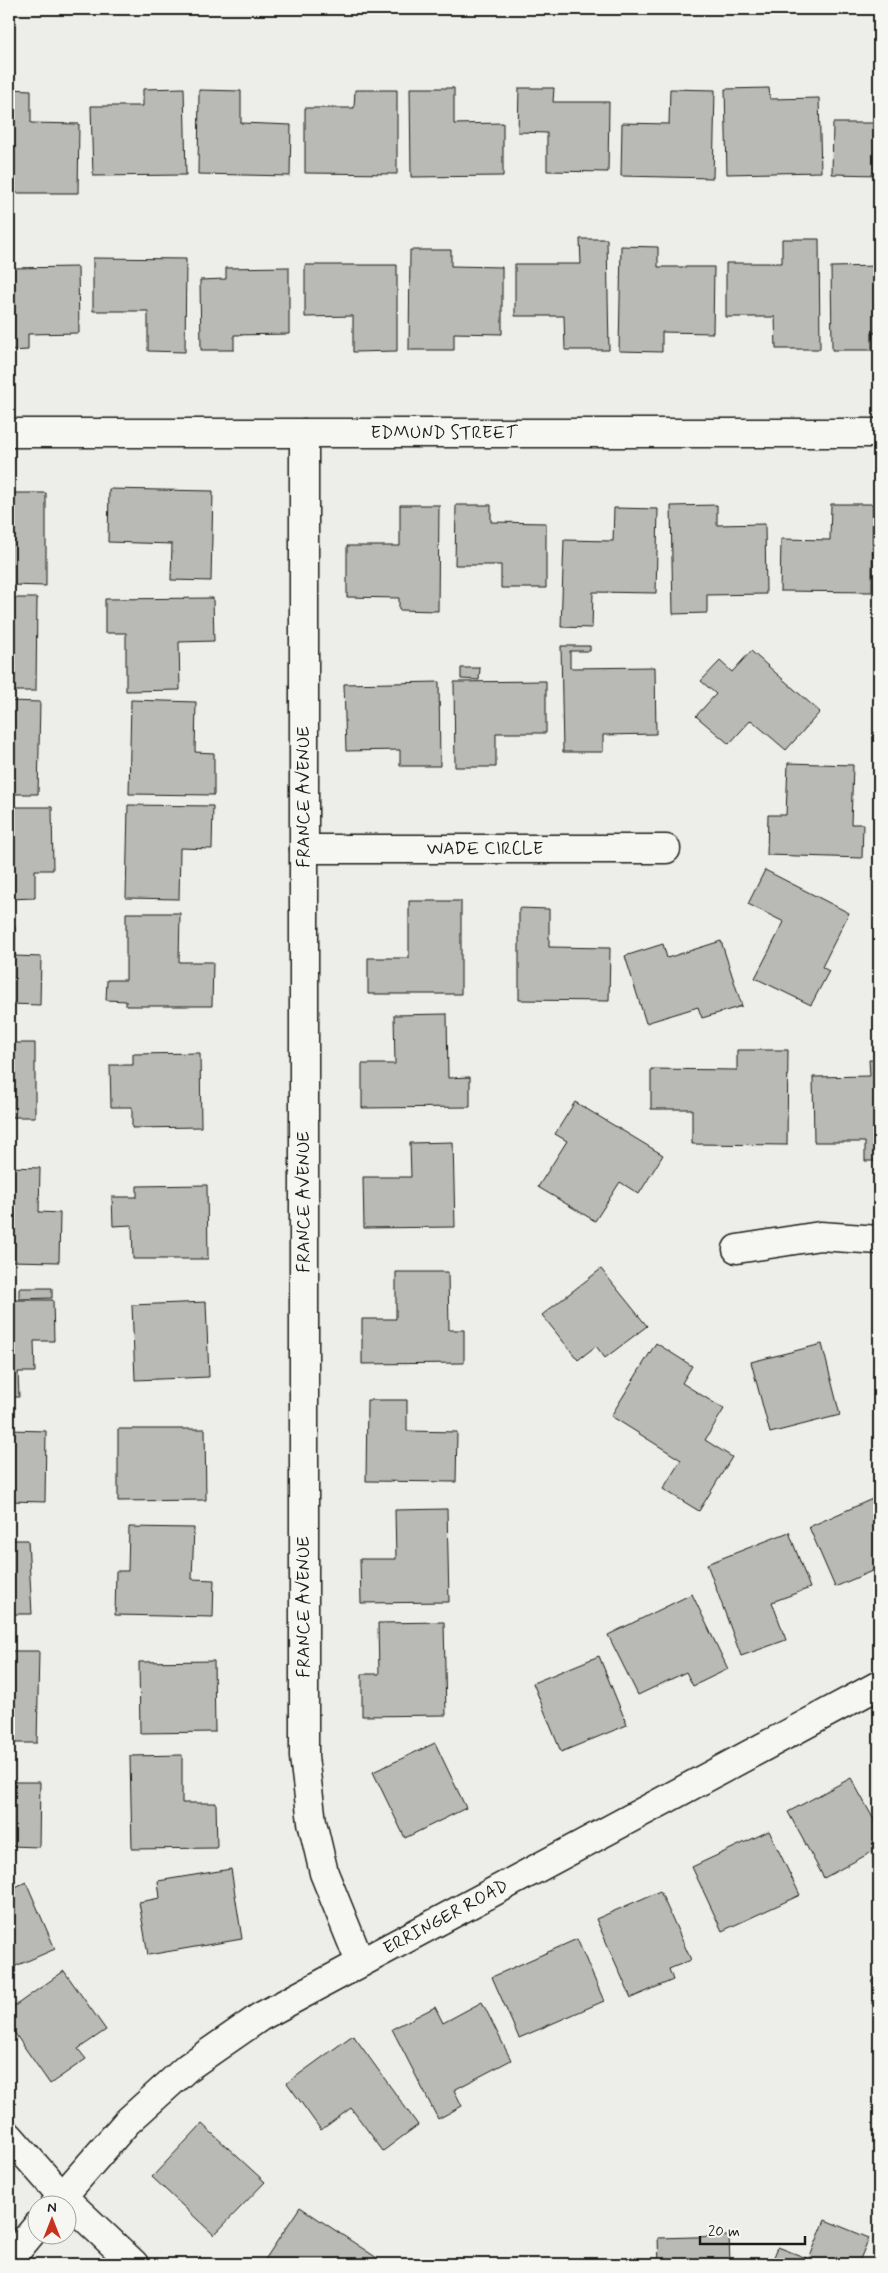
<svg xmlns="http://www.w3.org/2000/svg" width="888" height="2273" font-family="Mynerve,sans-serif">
<rect width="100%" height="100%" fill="#edede9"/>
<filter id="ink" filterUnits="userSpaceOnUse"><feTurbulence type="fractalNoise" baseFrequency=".02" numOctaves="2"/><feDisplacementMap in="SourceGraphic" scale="10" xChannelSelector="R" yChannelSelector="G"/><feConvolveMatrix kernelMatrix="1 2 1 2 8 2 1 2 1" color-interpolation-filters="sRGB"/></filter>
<g filter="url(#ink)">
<!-- building -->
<path fill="#b9b9b6" stroke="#1c1c1c" d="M184,88l2,87 -93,1 -2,-70h52v-17z
M410,88h44v36l49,-1v53l-92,1z
M519,88h35l-1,14h56l-1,70 -61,-1v-38l-29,-1z
M769,88l1,11 49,-1 2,74 -94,2 -2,-85z
M9,89l22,1v33l48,1 -1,69h-69z
M670,89l45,1 -2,88 -92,-2 1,-53 47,1z
M199,90l42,1v32l50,2 -1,51 -92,-2z
M355,90h42v84l-92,-1v-65h49z
M833,123h46v52l-47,-1z
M580,239h27l2,111h-44l-1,-34h-49v-52h66z
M782,239h37l1,110h-44l-1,-32h-49v-54h56z
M621,246l37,1v20h56l-1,66 -51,-1v20l-43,-1z
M410,250h41v16l51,1v67l-48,-1v17h-45z
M93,258l93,1 -1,93 -37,-1v-40h-55z
M305,265h92v86l-44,1v-36l-48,1z
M879,266v67h-7v17h-40l-1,-83z
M78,267l1,66 -51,1v16l-19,1v-83z
M289,267v67l-55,1v15h-33l-1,-70 26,-1v-11z
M109,489l104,2 -2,90 -40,-1 1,-36 -64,-2z
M9,493h37v93l-37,-1z
M831,504h42l-1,88 -92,-1 1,-52 49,1z
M400,505h39l-1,106 -39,-1v-12l-52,-1v-51h53z
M456,505h35v17l55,1v65h-45v-23h-46z
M717,505v20l48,-1 1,70 -59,1v18l-34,1 -2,-108z
M614,508l44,1 -2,84 -63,-1 -1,36 -31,-1 3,-87 49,1z
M9,598h28l-1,93h-27z
M213,598l1,43 -35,1 1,48 -54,1v-58h-21v-34z
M561,646h29v5h-20v17l85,-1 1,67 -53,1v17h-40z
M751,651l69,61 -34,38 -35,-30 -22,24 -33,-28 20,-22 -15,-13 19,-20 12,11z
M461,668h19l-1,12 -18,-1z
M546,681v52h-50v34h-41l-1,-85z
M439,682l1,84h-40v-16l-54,1 -2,-67z
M131,700l65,2 -1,50 19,1v42l-85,-1z
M9,701l31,1 -2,92h-29z
M788,763l65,2 -2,59h12l-1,34 -95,-3 1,-40h18z
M128,805l85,1 -1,43 -32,-1 -1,51 -53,-1z
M9,807h43l1,63h-18v28l-26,1z
M765,870l84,43 -27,54 7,4 -18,34 -56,-27 29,-56 -36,-18z
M409,901h52v93h-93v-36h41z
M519,908l30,1v38l61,1 -1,53 -90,-1z
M126,913h54l-1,49h34l-1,44h-86v-5l-20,-1 1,-20h19z
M9,927h6v29l26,1 -1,48 -31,-1z
M721,941l21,65 -40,12 -4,-11 -52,16 -21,-67 38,-12 4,14z
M447,1014l1,64 22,-1v30l-108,1v-44h33l-1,-49z
M9,1043h26v74h-26z
M737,1050h51l-1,95 -95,-1v-35h-41v-40l86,1z
M200,1053l1,74 -69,1v-21h-21l-1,-42h23v-11z
M869,1060h10v101h-14v-19h-51l-1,-65 57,-1z
M575,1102l88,53 -24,39 -19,-12 -25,39 -57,-34 29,-46 -12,-7z
M453,1142l2,85 -91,1 -1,-51h48l-1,-34z
M9,1167l31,1 -1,44 21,1 -1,49 -50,-1z
M207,1185l1,74h-75l-1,-34 -19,1 -1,-29h25v-11z
M601,1269l46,57 -42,32 -9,-12 -18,14 -36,-45z
M396,1272h52l1,58h15v33l-102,1v-45h34z
M19,1288h33v10l-33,1z
M9,1300h44l1,41h-20l1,31h-17l1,25h-10z
M206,1302l3,75 -74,3 -3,-75z
M656,1343l36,23 -10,17 42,26 -19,31 27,17 -33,54 -36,-22 18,-29 -70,-44z
M822,1344l18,71 -70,18 -19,-71z
M367,1400h40v31l50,1 -1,50 -90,-1z
M118,1429h87l1,71 -88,1z
M9,1430l37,1 -1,71 -36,-1z
M879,1496v72l-44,19 -26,-60z
M447,1509l2,93 -88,1 -1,-44h36l-1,-49z
M129,1527l65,1 -2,51 22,1 -1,37 -98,-2 1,-44h12z
M789,1532l21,56 -38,14 14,38 -45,16 -34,-92z
M9,1540h19l4,74h-23z
M692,1594l36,75 -35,17 -7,-14 -48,23 -30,-60z
M444,1622l2,93 -84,1v-42h17l-1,-51z
M9,1651h30l-2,92h-28z
M599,1656l28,69 -66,27 -28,-69z
M214,1661l1,71 -75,1 -1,-71z
M435,1743l31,65 -61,30 -32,-66z
M182,1755v48h34l1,45 -85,1 -2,-93z
M851,1778l28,51v19l-55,30 -36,-66z
M9,1782h31l-1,65 -30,-1z
M769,1831l31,64 -78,36 -30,-64z
M231,1869l11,70 -94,16 -9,-53 21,-4 -2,-17z
M26,1882l29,67 -46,20v-79z
M660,1891l31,69 -22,9 4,11 -42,18 -35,-79z
M577,1939l27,62 -85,37 -27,-61z
M64,1971l42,59 -28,19 8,10 -36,25 -41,-59v-15z
M879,1971v17l-8,-6z
M482,2002l29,58 -57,30 8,16 -24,13 -46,-90 43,-22 8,16z
M353,2035l65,90 -35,26 -32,-43 -30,22 -34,-47z
M202,2124l63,58 -51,53 -62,-58z
M300,2207l77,51 -4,6h-111z
M825,2220l44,18 -11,26h-87l7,-17 31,12z
M729,2236l1,28h-71l-1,-26z"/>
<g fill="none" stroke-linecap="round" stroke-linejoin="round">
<defs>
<g id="minor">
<path id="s1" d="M9,433h870"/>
<path d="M304,433v1324l8,65 12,51 36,89"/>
<path id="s2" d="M304,849h362"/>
<path d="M737,1249l83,-13 59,4"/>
<path d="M9,2136l53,60 72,68"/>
</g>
<g id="tertiary">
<path id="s3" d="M54,2206l73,-84 61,-55 72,-50 619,-332"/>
<path d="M9,2260l29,-35"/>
</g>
</defs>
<!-- minor casing -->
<use href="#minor" stroke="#1c1c1c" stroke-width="31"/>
<!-- tertiary casing -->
<use href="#tertiary" stroke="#1c1c1c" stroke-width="31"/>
<!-- minor -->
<use href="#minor" stroke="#f6f6f2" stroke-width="28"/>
<!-- tertiary -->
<use href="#tertiary" stroke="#f6f6f2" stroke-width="28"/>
</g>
</g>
<g text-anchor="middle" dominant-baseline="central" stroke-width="5" stroke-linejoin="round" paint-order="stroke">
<!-- street labels -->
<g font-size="18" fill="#1c1c1c" stroke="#f6f6f2">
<text stroke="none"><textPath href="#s1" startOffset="435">EDMUND STREET</textPath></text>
<text transform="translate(304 797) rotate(-90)">FRANCE AVENUE</text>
<text stroke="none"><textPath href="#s2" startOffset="181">WADE CIRCLE</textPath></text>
<text transform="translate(304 1202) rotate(-90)">FRANCE AVENUE</text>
<text transform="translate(304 1607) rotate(-90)">FRANCE AVENUE</text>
<text stroke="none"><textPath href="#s3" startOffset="492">ERRINGER ROAD</textPath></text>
</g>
</g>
<!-- margin -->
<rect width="888" height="2273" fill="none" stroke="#f6f6f2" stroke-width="30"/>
<rect x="15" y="15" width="858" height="2243" fill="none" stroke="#1c1c1c" stroke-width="2" filter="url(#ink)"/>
<!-- north arrow -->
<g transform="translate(52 2220)"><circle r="24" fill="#f6f6f2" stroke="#9f9f9c"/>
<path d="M0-4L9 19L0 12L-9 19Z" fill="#c8321e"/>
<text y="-8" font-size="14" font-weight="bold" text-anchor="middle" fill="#1c1c1c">N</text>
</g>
<!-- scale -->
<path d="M700 2236v8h105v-8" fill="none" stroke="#1c1c1c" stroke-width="2.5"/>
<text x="708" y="2236" font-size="15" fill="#1c1c1c" stroke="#f6f6f2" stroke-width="4" paint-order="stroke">20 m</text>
</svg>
